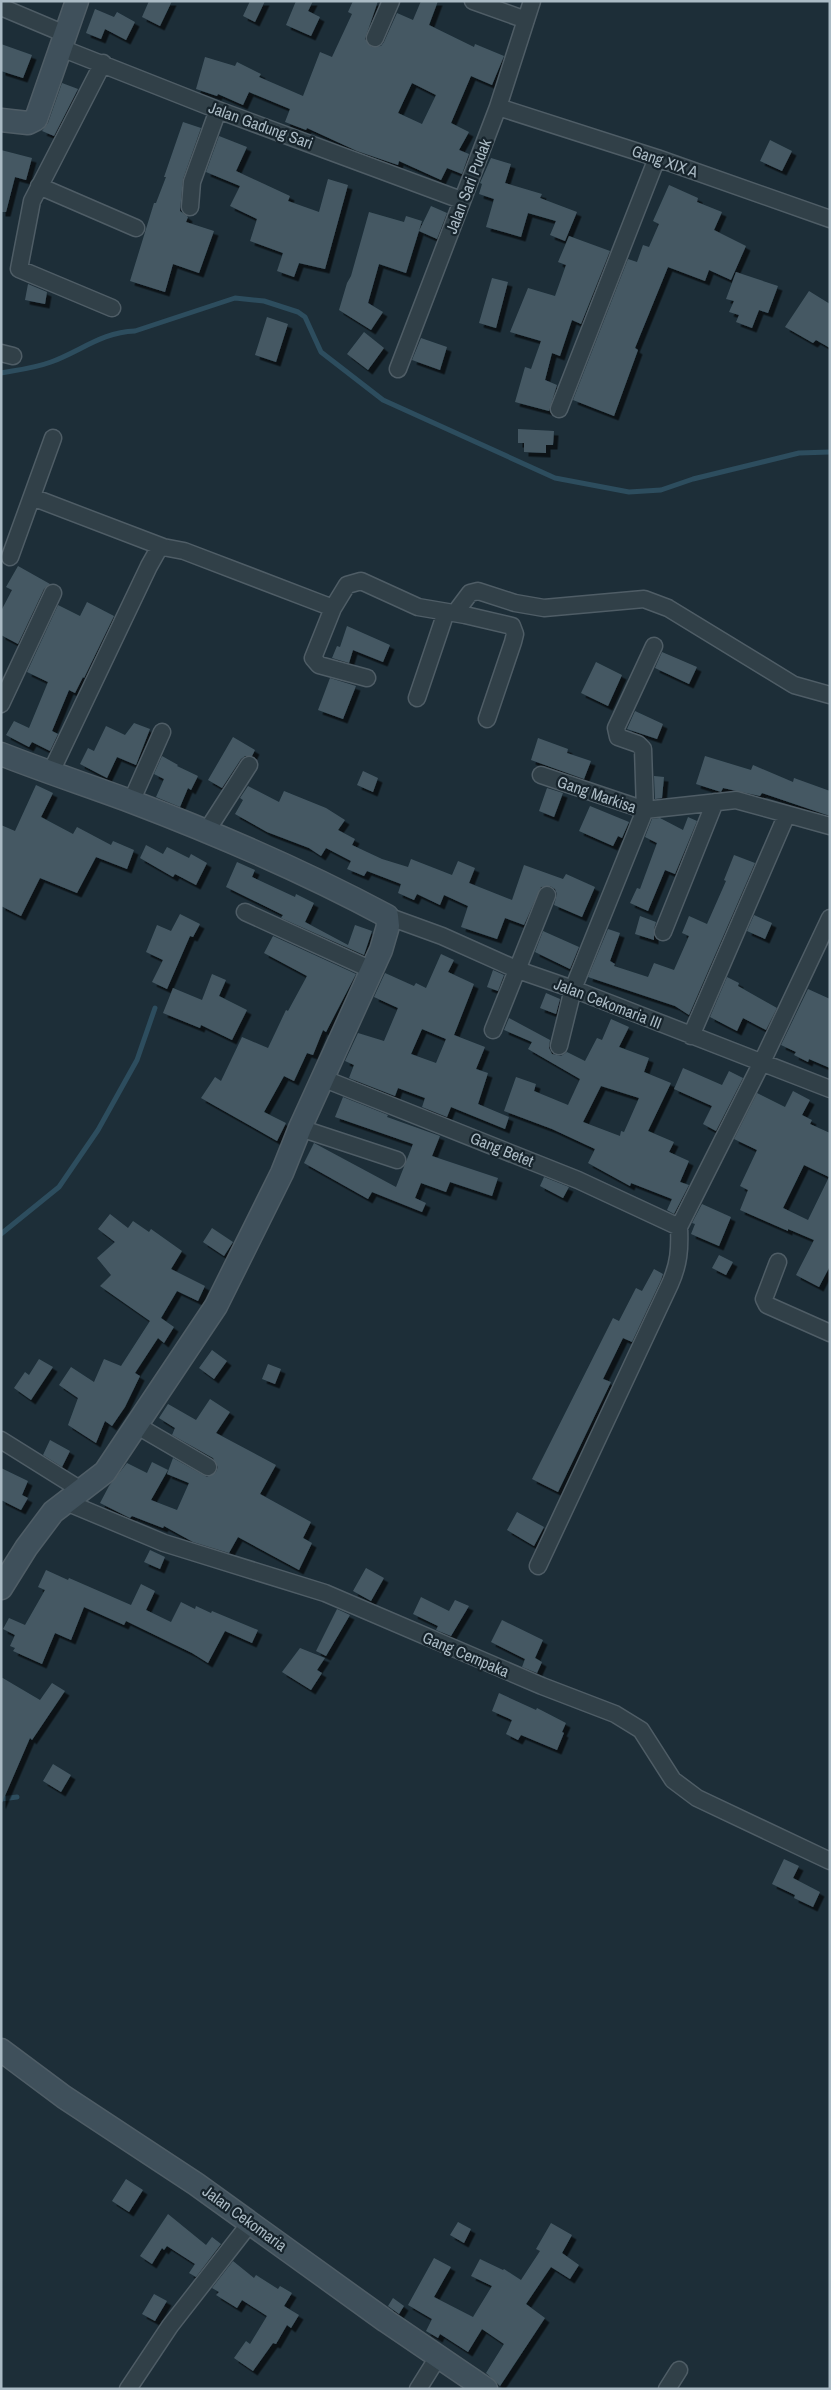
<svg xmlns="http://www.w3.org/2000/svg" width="831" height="2390" font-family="'Archivo Narrow',sans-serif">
<defs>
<filter id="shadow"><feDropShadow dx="4.5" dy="4.5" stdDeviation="0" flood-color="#0009"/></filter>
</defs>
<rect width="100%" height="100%" fill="#1d2e38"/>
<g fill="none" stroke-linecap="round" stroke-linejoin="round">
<!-- stream -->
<path stroke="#2d4d5e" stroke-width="5" d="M1,373c17,-3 34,-5 50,-11 30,-11 51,-30 84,-31l100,-33 29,3 34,11 7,5 16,35 62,48 172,78 74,14 32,-2 32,-11 106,-26 31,-1
M1,1234l58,-47 39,-57 39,-70 18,-52
M1,1799l16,-2"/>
</g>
<!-- building -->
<path fill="#455964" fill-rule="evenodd" filter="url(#shadow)" d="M149,1h23l-12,25 -18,-9z
M250,1h15l-10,21 -12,-6z
M296,1h17l-5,10 12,6 -9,19 -25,-11z
M353,1h25l-13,38 7,8 9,-1 3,-4 13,-29 16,7 8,-19h17l-9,24 45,22 1,-3 29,12 -12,29 -21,-9 -20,47 18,9 -10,18 10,4 -7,20 -15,-6 -6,12 -42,-19 -1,4 -41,-14 -50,-23 -1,2 -21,-8 5,-13 -41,-17 -6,13 -25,-11 -1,2 -21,-7 9,-32 30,9 2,-4 24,12 -2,3 44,19 17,-44 12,5 20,-43 -4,-2zM412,83l24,12 -14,29 -24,-11z
M95,9l19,8 3,-5 18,10 -9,18 -21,-11 -4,10 -15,-6z
M1,44l31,11 -9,23 -22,-7z
M62,83l16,6 -24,47 -12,-5 6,-8z
M183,122l18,6 -18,51 -3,32 8,6 -2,5 28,9 -15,42 -26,-9 -8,28 -35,-11 24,-78h2l10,-26h-2z
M219,136l28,11 -11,24 54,25 -2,5 31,11 9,-33 20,6 -23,84 -26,-6 -5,14 -17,-6 6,-18 -33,-12 7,-22 -27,-13 10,-20 -34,-14z
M770,140l22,11 -10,20 -22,-10z
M1,150l31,8 -6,22 -11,-3 -9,35h-5z
M491,158l20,6 -6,19 37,11 -2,4 37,14 -12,29 -15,-6 6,-14 -28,-8 -7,24 -35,-10 8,-28 -15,-5 3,-10 -2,-1z
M669,185l29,13 -1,4 25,10 -8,18 32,16 -15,34 -22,-10 -4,11 -37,-14 -33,81 3,2 -24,66 -41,-16 55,-141 9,3 6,-17 6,2 10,-23 -6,-3z
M431,206l16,7 -10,26 -18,-8z
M369,212l35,10 2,-6 16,5 -16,52 -27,-9 -11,39 15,9 -12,18 -32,-20 8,-27 4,-7z
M569,236l41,15 -29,73 -9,-4 -12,36 -8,-3 -7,27 12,5 -8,26 -34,-9 10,-35 6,2 10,-28 -31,-9 18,-44 27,8 11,-31 -8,-3z
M736,272l42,14 -10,27 -9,-3 -7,18 -16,-6 3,-7 -10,-3 5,-11 -8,-2z
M492,278l16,4 -12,46 -17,-5z
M28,284l19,8 -2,12 -20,-4z
M809,291l21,13v44l-14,-8 -3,3 -28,-16z
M267,317l21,7 -12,38 -21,-7z
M364,332l20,16 -16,22 -21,-16z
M421,338l26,9 -7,23 -28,-10z
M518,429l36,2 -1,14h-7v8l-22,-1v-9h-6z
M18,566l32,18 -6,5 -26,55 -17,-9v-24l11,-21 -6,-3z
M87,602l27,14 -30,62 -1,-1 -8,16 -6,-3 -17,41 6,3 -8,17 -18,-9 -3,5 -23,-12 8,-14 15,7 19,-46 -21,-10 31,-67 22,11z
M347,626l43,19 -7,17 -30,-12 -4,13 -17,-5 5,-12 3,1z
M662,652l35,15 -8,17 -34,-16z
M596,662l26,13 -14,31 -27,-13z
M330,678l26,8 -13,33 -25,-9z
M635,711l28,13 -6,15 -30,-10z
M134,723l16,6 -14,36 -19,-8 -10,21 -27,-14 8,-16 6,3 12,-25 19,9z
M233,737l22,13 -3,6h-7l-4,3 -19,29 -14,-8z
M538,738l30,11 -1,4 24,8 -7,18 -53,-19z
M162,756l16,9 -1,1 21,10 -7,14 -3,-2 -8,19 -24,-10 8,-18 -10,-5z
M705,756l46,14 2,-5 40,17 1,-4 36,13v25l-68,-23 -2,3 -37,-8 -2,4 -25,-8z
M363,771l15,7 -5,14 -16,-7z
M654,776l10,1 -2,21 -7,1z
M36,785l17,8 -12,24 32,17 4,-7 34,18 2,-4 21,9 -7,19 -31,-12 -19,36 -37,-15 -19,38 -20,-10v-81l14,6z
M248,786l31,16 5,-11 42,17 19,12 -7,10 17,9 -3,6 30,14 26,8 3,-8 41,16 6,-14 17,7 -6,15 43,17 12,-35 39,14 3,-5 29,13 -13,30 -28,-12 3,-11 -2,-5 -5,-3 -9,1 -17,38 -19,-7 -8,21 -36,-12 7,-21 -24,-11 -4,10 -23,-11 -3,6 -16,-7 3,-9 -34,-13 -3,5 -17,-7 4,-8 -25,-13 -5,8 -12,-8 -42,-16 -32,-18 8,-14 -3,-2z
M547,788l16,5 -9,24 -15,-6z
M590,806l39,16 -7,16 -4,-2 -5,10 -34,-15z
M688,817l9,4 -22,53 -10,-4 -17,41 -18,-8 7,-15 3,1 17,-46 -12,-6 7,-18 8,-1 23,12z
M146,845l17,9 4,-7 22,11 2,-4 16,9 -11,22 -21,-11 -2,3 -33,-19z
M734,855l21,8 -66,152 -14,-9 -87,-29 20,-48 12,4 -10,28 5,3 -1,2 34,11 6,-14 20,7 15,-34 -7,-3 7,-17 18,8 19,-43 -2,-1z
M237,862l18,8 -3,7 43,20 1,-3 18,9 -9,19 43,23 7,-20 17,6 -8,24 -83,-37 2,-3 -57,-28z
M180,914l20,10 -7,13 -3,-1 -23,53 -15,-7 11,-22 -17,-8 11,-27 14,6z
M754,915l18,8 -7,16 -18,-8z
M640,916l16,6 -2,7v11l-19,-6z
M543,931l36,16 -9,22 -35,-17z
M273,936l83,38 -30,58 -3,-2 -10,25 -6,-2 -13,28 -10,-5 -20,36 22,11 -9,18 -76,-43 14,-21 6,4 21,-44 26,11 18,-38 2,1 19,-35 -43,-23z
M441,954l13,6 -6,12 26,12 -20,51 31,12 -9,22 12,4 -10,31 31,13 -4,12 -54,-22 -4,10 -25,-10 3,-9 -27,-10 -3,8 -46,-18 5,-13 -9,-4 13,-28 26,8 14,-33 -24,-11 11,-24 29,13 2,-3 10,5zM422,1029l24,10 -10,24 -25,-9z
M493,970l11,5 -6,16 -11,-4z
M212,974l14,6 -7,16 28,14 -15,30 -31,-15 -1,3 -37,-15 10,-25 29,12z
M727,977l12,6 -1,3 39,22 -11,22 -23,-12 -6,13 -27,-14z
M808,989l22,10v69l-21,-9 -1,3 -14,-7 2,-3 -15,-7z
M546,993l14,6 -4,15 -16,-6z
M509,1018l41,22 -1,8 3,6 9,2 6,-4 18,9 12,-23 5,2 9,-21 18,8 -10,20 30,11 -5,14 27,11 -23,48 26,11 -5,10 20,9 -9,21 9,3 -15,29 -7,-4 5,-11 -41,-16 -1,3 -42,-23 7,-14 -43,-20 -48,-18 12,-34 20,7 -2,7 34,14 12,-26 -52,-30 4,-7 -28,-12zM601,1086l38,12 -15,34 -3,-1 -1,5 -37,-14z
M683,1068l39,17 7,-14 14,7 -27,53 -13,-7 9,-18 -38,-17z
M793,1091l17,9 -8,15 10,5 -2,4 20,9v133l-11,21 -23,-12 18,-35 -26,-11v2l-48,-21 8,-20 -8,-4 17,-36 -23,-11 23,-46 28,14zM804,1165l25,12 -21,43 -25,-12z
M343,1097l45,18 -1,2 53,19 -8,20 66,22 -6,18 -42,-14 -4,10 -25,-9 -6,15 11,5 -4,9 -50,-20 -4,7 -64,-36 10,-20 82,44 17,-43 -78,-27z
M544,1177l25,10 -6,11 -23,-12z
M702,1204l29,13 -12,29 -28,-12 4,-10 -3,-1z
M110,1214l18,14 5,-7 16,11 2,-3 31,22 -11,18 34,17 -7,15 -21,-10 -16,27 13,9 -10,16 -6,-5 -23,35 5,3 -15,31 -13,19 -7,-5 -9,22 -28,-18 10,-27 -19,-13 12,-18 23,15 10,-23 17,7 29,-45 -50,-35 11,-11 -14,-17 18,-16 -17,-13z
M212,1228l21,14 -9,14 -21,-14z
M719,1255l14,7 -7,13 -14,-7z
M654,1269l9,5 -2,6 -29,62 -9,-4 -20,41 8,3 -53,110 -26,-13 81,-161 6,3 17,-33 6,3z
M212,1350l15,11 -13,18 -15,-11z
M39,1359l14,8 -22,33 -17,-12 11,-16 4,3z
M268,1364l13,5 -6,15 -13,-5z
M210,1399l20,13 -14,21 60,32 -16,29 51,28 -8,16 9,5 -13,27 -61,-33 -9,16 -36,-11 -29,-16 -1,2 -31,-12 -2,2 -30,-15 9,-17 18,-23 20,10 5,-11 16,8 -17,30 26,10 12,-27 -22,-9 6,-16 34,19 9,-5 2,-5 -5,-9 -41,-23 3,-7 -16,-10 9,-14 28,16z
M50,1440l20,11 -8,16 -19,-12z
M1,1468l27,13 -6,14 6,3 -7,12 -20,-10z
M517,1512l27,15 -10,19 -27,-16z
M150,1550l15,7 -5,12 -16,-7z
M366,1568l18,10 -13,23 -18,-10z
M46,1570l22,10 1,-2 62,27 10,-21 14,7 -9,19 25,12 10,-20 14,7 1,-3 15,7 1,-2 46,19 -6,13 -27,-12 -17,32 -16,-10 -66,-32 -2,4 -40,-18 -13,33 -16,-7 -13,31 -29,-13 2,-3 -5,-2 5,-11 -12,-6 6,-11 16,7 20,-35 -7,-3z
M421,1597l28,14 6,-11 14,6 -18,30 -15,-6 2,-4 -25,-12z
M337,1609l13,6 -24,41 -10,-5z
M502,1620l41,20 -8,18 7,4 -5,11 -15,-6 3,-8 -34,-17z
M300,1648l25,10 -8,12 5,3 -11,17 -29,-18z
M1,1677l39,23 12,-17 13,8 -33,49 -2,-2 -29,67z
M499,1693l37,17 1,-2 29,15 -4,9 2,1 -7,17 -36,-15 -3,5 -12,-6 6,-14 -20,-9z
M53,1764l18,11 -10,17 -18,-11z
M784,1859l15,7 -6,12 27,14 -7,15 -19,-9 1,-3 -23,-11z
M126,2179l17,11 -14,22 -17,-11z
M168,2214l38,31 6,-8 9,7 -25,33 -7,-4 6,-9 -28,-18 -3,4 -2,-2 -10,16 -12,-8z
M458,2222l13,7 -7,14 -14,-8z
M551,2223l21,12 -10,18 17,12 -9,14 -19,-12 -25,37 19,14 -45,68 -14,-13 18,-29 -22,-15 -14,23 -28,-18 -2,4 -12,-7 6,-12 -24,-14 26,-47 17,9 -17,30 39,20 19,-31 -21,-10 9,-17 23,11 1,-1 17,11 19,-29 -4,-2z
M233,2261l21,17 2,-3 22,14 2,-3 12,7 -8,13 15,9 -8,13 -4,-3 -11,19 -3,-1 -20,28 -19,-13 12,-17 4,3 17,-28 -25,-16 -5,8 -21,-13 3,-3 -7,-4z
M154,2294l13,7 -12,20 -13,-7z
M393,2298l11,8 -5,8 -11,-8z"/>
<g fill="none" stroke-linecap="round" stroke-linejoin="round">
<defs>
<path id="street" d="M473,1l53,19
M1,7l64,27
M375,38l16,-37
M61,48l157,62 243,90
M103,63l-71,138 -13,68 93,39
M498,107l159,51 173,61
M39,186l97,42
M190,207l2,-25 26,-72
M1,353l12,3
M398,369l100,-262 34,-106
M559,409l98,-251
M32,497l131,50
M10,557l43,-119
M333,608l-20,50 6,7 48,13
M455,613l15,-20 8,-2 37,12 29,5 100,-9 24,9 126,77 36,10
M417,698l29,-86
M1,704l52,-111
M50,774l99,-208 9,-16 5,-3 21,4 149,57 14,-23 14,-4 57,26 47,8 47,11 3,8 -2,8 -26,77
M541,775l104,35 91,-10 94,26
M131,802l31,-70
M206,832l43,-67
M245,912l127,58
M387,916l55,20 76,34 55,19 257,100
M663,932l52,-130
M493,1030l54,-135
M691,1036l96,-222
M559,1046l14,-57 72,-179 -2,-61 -5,-5 -20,-7 -2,-9 38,-82
M322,1078l256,102 101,47
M300,1128l97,32
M778,1262l-14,37 3,6 63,28
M136,1425l72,42
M1,1440l80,50
M66,1502l98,41 161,50 217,93 73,28 26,16 32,50 24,18 133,63
M538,1566l132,-282c9,-20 10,-35 9,-57l83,-165 68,-144
M128,2389l42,-63 81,-104
M418,2389l20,-32
M667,2389l12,-19"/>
<path id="secondary" d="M1,120l27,3 8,-4 41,-118
M1,754c43,17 86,31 129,47 87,33 175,71 257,115l1,10 -7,24 -81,178 -18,45 -66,133 -111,166 -52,40 -27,36 -25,40
M1,2050l63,47 132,87 190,137 100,68"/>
</defs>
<!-- street casing -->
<use href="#street" stroke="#4f5d66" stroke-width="19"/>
<!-- secondary casing -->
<use href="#secondary" stroke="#4f5d66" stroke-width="25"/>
<!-- street -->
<use href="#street" stroke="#314048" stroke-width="16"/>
<!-- secondary -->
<use href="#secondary" stroke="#3f505b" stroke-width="22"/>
</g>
<g text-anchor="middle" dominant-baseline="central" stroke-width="4.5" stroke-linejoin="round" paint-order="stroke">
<!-- street labels -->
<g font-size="16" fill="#abbbc5" stroke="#17242c">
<text transform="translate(261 125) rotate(20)">Jalan Gadung Sari</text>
<text transform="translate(665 161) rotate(19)">Gang XIX A</text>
<text transform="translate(468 186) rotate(-69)">Jalan Sari Pudak</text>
<text transform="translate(597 794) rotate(19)">Gang Markisa</text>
<text transform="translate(608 1003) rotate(21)">Jalan Cekomaria III</text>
<text transform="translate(502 1149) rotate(22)">Gang Betet</text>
<text transform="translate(466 1654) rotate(23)">Gang Cempaka</text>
<text transform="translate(245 2218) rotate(36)">Jalan Cekomaria</text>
</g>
</g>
<!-- border -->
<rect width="831" height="2390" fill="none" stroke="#abbbc5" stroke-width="5"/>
</svg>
